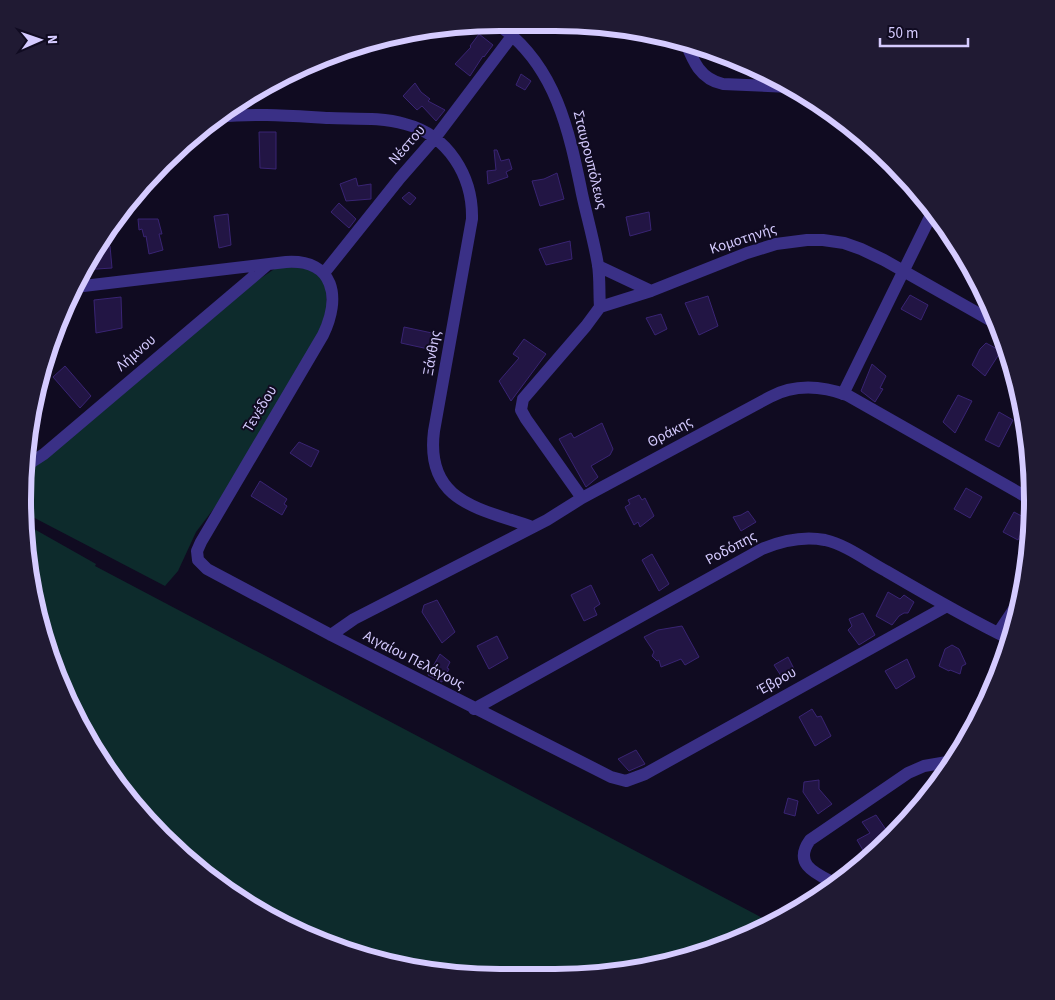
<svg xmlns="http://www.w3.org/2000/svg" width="1055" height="1000" font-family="'Source Sans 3',sans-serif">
<rect width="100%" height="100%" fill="#100b21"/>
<!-- green -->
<path fill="#0d2b2c" d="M279,266l29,3 17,11 3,41 -110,182 -22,29 -18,39 -13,15 -138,-72v-44l223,-185z
M27,525l69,39 -1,2 677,357 -64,29 -91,21 -117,4 -93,-9 -90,-27 -83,-44 -93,-82 -54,-76 -39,-85 -21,-92z"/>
<!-- building -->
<path fill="#221544" stroke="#392473" d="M479,34l14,11 -9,12 -1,-1 -13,20 -15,-12 16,-17 -1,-1z
M521,74l10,7 -6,9 -9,-5z
M415,83l6,9 9,7 -2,2 17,9 -9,11 -14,-15 -5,4 -14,-14z
M259,132h17v37l-16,-1z
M494,150h3l4,11 8,-2 3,10 -6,3 2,5 -20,7 -1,-13 9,-1z
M557,173l7,26 -24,7 -8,-25 12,-2z
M356,178l2,8 13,-2v15l-25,2 -6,-17z
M409,192l7,6 -6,7 -8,-7z
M339,203l17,16 -7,9 -18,-16z
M649,212l2,18 -21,6 -4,-19z
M228,214l3,31 -12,3 -5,-32z
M138,219h20l4,15h-3l4,16 -14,4 -3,-18 -2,1 -2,-8 -3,1z
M570,241l2,18 -26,6 -7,-16z
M100,243l10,3 2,22 -30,2 5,-9z
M910,295l18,10 -7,15 -20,-11z
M708,296l10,30 -19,9 -14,-32z
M121,297l1,31 -26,5 -2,-33z
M661,314l6,15 -12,6 -9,-17z
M404,327l28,6 1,17 -32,-7z
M524,339l22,15 -35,47 -12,-20 20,-23 -6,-4z
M986,343l15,8 -16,25 -13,-11 8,-16z
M872,364l14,12 -6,12 3,1 -8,13 -14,-11z
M65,366l26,30 -11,12 -27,-31z
M958,395l14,6 -17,32 -12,-11z
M999,412l14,8 -14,27 -14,-7z
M602,423l11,26 -3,6 -19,11 7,11 -12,10 -27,-48 12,-6 3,5z
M299,442l20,9 -8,16 -21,-14z
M260,481l27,18 -3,5 3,2 -5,9 -31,-19z
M966,488l16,9 -12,21 -16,-9z
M639,495l3,5 3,-2 9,18 -14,11 -2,-5 -4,3 -9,-18 5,-3 -2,-4z
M748,511l8,11 -15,9 -8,-14 8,-2z
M1014,512l17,9 -6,12 -3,-2 -4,9 -15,-8z
M652,554l17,30 -10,7 -17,-31z
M591,585l9,19 -6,4 3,7 -13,6 -13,-26z
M888,592l12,7 4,-4 10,7 -6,11h-4l-5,3 -7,9 -16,-9z
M437,600l18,32 -13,11 -20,-31 2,-7z
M863,613l12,22 -16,10 -11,-15 4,-4 -3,-7z
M682,626l17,31 -14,8 -4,-6 -20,8 -2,-7 -2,1 -5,-5 2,-4 -10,-15 14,-7z
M497,636l11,22 -19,11 -12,-23z
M952,645l7,4 7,15 -4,2 -2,8 -10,-4 -1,1 -10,-5 6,-17z
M440,654l10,8 -3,6 2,1 -7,13 -14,-7z
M788,657l8,16 -11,9 -11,-17z
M907,659l8,18 -19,12 -11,-18z
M812,709l5,8 4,-1 10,20 -16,10 -16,-29z
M636,750l9,14 -16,7 -11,-12z
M819,780v9l13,15 -14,10 -15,-22 1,-10z
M788,798l10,3 -3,15 -11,-3z
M876,815l15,22 -14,14 -10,6 -10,-17 13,-7 -8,-11z"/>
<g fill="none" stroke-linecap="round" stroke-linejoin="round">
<!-- minor -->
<path stroke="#3a3086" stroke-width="12" d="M501,27c55,40 68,104 81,167 5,23 12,47 16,71 2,13 1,28 2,42
M685,41c8,20 15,38 38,43l67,3
M219,117c36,-4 73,-1 110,1 25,1 52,-1 76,6 43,11 68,52 67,95l-38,212c-9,71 45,77 98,96
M598,266l53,25
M324,273l76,-95 35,-40 77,-102
M75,287l211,-25c49,-3 55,36 37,73l-122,207 -4,9 1,9 9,9 124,66 280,142 15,4 19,-7 302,-168
M843,394l90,-183
M27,465l17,-11 223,-189
M582,498l-56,-79 -5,-9 2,-11 63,-73 14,-19 51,-16 96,-38 29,-9 31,-4h16l21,3 17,6 23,11 113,64
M998,633l22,-33
M331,635l23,-16 193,-99 35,-22 188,-101c24,-13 52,-11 77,-2l183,104
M474,709l288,-160c19,-8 42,-13 63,-9 22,5 42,21 61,31 41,24 82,48 124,68
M836,884c-19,-10 -44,-19 -26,-44l98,-67 16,-7 29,-5"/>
</g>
<g text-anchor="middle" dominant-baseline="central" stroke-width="4" stroke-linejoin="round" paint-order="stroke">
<!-- street labels -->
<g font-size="15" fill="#d5cbff" stroke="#100b21">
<text transform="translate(407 145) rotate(-49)">Νέστου</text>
<text transform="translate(590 160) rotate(76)">Σταυρουπόλεως</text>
<text transform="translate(743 239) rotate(-18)">Κομοτηνής</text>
<text transform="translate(136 353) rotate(-41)">Λήμνου</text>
<text transform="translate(432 353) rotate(-80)">Ξάνθης</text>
<text transform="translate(260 409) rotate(-59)">Τενέδου</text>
<text transform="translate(670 432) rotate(-28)">Θράκης</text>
<text transform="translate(731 548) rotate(-28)">Ροδόπης</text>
<text transform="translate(414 660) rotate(27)">Αιγαίου Πελάγους</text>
<text transform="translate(777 681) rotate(-29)">Έβρου</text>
</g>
</g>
<!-- crop -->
<path d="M0 0H1055V1000H0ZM500 31H555A469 469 0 0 1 1024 500V500A469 469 0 0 1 555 969H500A469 469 0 0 1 31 500V500A469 469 0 0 1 500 31Z" fill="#201a33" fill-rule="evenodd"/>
<path fill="none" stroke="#d5cbff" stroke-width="6" d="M500 31H555A469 469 0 0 1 1024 500V500A469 469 0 0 1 555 969H500A469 469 0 0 1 31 500V500A469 469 0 0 1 500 31Z"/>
<!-- north arrow -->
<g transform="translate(40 40) rotate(88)" stroke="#100b21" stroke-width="4" paint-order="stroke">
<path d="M0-4L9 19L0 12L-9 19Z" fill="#d5cbff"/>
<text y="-8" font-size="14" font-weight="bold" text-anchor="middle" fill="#d5cbff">N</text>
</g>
<!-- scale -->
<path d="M880 38v8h88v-8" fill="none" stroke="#d5cbff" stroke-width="2.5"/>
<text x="888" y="38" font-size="15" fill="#d5cbff" stroke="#100b21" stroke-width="4" paint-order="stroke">50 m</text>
</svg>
